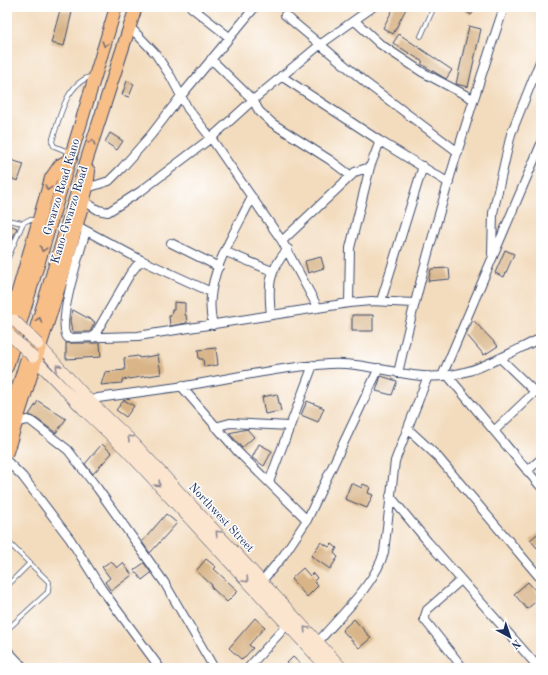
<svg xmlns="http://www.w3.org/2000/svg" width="548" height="675" font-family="'Old Standard TT',serif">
<rect width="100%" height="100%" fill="#fff"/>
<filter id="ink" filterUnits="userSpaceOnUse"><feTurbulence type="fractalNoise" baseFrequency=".025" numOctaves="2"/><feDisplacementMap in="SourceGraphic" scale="8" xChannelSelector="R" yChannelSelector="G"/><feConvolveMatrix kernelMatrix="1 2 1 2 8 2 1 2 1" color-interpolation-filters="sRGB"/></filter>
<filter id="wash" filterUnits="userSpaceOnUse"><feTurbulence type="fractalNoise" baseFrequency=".012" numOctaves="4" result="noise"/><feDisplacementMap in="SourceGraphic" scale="16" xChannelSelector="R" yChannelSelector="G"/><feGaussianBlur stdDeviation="0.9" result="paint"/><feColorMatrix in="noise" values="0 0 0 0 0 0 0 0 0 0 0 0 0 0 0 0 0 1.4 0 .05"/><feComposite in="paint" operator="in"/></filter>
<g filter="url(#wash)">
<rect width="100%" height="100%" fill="#f3dcbe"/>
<g id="blocks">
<!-- building -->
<path fill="#d8b487" d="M394,7h13l-14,27 -10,-6z
M460,7h17l-6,8z
M60,10l12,2 -8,34 -13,-3z
M469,26l12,3 -13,58 -12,-3z
M399,34l53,36 -6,9 -25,-15 2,-2 -30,-19z
M127,81l7,3 -5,13 -7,-2z
M110,133l13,8 -6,9 -12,-8z
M7,159l17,5 -6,17 -11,-4z
M7,224l10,4 -5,11 -5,-2z
M505,250l9,4 -10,23 -9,-4z
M321,257l3,11 -16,5 -3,-12z
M449,268l1,11 -22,2 3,-12z
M174,302l11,1v12h1l1,8 -17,3 -1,-10h2l1,-6h2z
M73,310l22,12 -5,10h-18l-2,-12z
M352,315h21v16h-21z
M473,320l25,26 -14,9 -18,-21z
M66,343h34l1,14 -35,2z
M216,348l2,17 -14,2 -1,-8h-4l-1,-9z
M158,355l3,19 -39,6v3l-21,2 4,-13 20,-2 -1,-12 14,-2 1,2z
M381,376l16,5 -5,14 -16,-4z
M277,394l4,17 -16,3 -3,-17z
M124,400l10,6 -8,11 -10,-7z
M38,401l28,18 -10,14 -22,-16 -5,-2z
M307,401l17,7 -6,14 -17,-7z
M247,429l7,8 -12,11 -13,-15z
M102,444l10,9 -19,21 -8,-10z
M259,444l13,7 -8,15 -12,-8z
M351,483l11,5 1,-4 7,3 -2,6 5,2 -6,13 -22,-9z
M166,514l11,9 -27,30 -8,-11z
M541,531v13l-4,4 -7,-8z
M321,542l8,5 3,-3 5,4 -3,5 4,4 -8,12 -19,-13z
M206,559l10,8 -2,2 24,22 -11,11 -16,-15 1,-2 -16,-14z
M111,561l6,7 6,-5 9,12 -21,16 -6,-9 5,-4 -8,-11z
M144,563l7,10 -9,7 -8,-10z
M303,568l7,8 3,-3 4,5 -3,3 4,5 -11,11 -16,-18z
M528,582l13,15 -14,12 -13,-15z
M255,618l10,9 -16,18 4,3 -11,12 -13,-12z
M354,619l17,19 -12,10 -17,-18z
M293,657l12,11h-23z"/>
</g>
</g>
<g filter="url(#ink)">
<use href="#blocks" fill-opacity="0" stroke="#3b496c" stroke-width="1"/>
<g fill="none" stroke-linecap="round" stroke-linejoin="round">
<defs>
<path id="lane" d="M421,36l13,-29
M71,153l-17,-7 -2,-4c7,-23 14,-60 41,-66
M7,220l16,3
M7,260l16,-37 5,-3h9
M7,541l42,41 -1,10 -37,34 -4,1
M7,586l23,-23"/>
<path id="street" d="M191,7l38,30
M285,15l81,68 92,69
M355,21l25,23 42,28 51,27
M130,27l25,26 16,24 17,32 23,29 71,103 36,67
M211,59l42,41 6,11 13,12 58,37 21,16
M281,76l99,65 69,42
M87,188l22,-7 13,-13 29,-33 30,-39 74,-89
M84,201l14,9 10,2 33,-21 70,-53 42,-38 68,-56 52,-37
M81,228l60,32 70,32
M86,231c-5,17 -31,96 -18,107l70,-2 211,-33 22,-2 43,2
M282,241l73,-69 15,-5
M171,243l48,24
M226,252l46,19
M492,254l1,-41 18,-79 30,-75
M381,301l42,-135
M349,303l1,-55 20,-81 10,-26
M271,315c-3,-29 -3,-44 17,-66
M213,325c-12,-44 21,-90 39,-128
M93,338l37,-64 11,-14
M500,358l35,34
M398,373c28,-124 66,-246 106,-366
M442,376l99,-232
M448,376l93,111
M181,386l57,66 69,68
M90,401l8,-3c29,-4 58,-8 87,-12 48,-8 95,-19 144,-22 28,-2 56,7 84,11 50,8 84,-16 128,-37
M17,422l11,-2 3,1 37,29 30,39 66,93 50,86
M215,427l15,-4 60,3
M408,429l29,27 104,123
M495,430l46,-44
M7,461l16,16 47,62 31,49 59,80
M527,471l14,-12
M269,482l44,-117
M390,496l38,46 111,126
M461,580l-34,30 -3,9 39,49
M262,581l21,-25 24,-36 72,-152
M318,642c21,-25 58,-59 66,-90l11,-91 33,-85
M7,650l17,18
M248,668l39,-43"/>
<path id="secondary" d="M38,344l52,57 44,42 208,225
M33,357l50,52 44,42 200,217"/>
<path id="primary" d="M7,329l44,-151 9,-13 11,-6
M7,367l109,-360
M7,424l80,-265 49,-152
M7,452l58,-184 22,-80 2,-17"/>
</defs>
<!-- lane casing -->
<use href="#lane" stroke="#3b496c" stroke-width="5.5"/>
<!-- street casing -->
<use href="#street" stroke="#3b496c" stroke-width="10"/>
<!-- secondary casing -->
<use href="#secondary" stroke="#3b496c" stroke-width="12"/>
<!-- primary casing -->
<use href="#primary" stroke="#3b496c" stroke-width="14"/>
<!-- lane -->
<use href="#lane" stroke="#fff" stroke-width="4"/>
<!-- street -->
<use href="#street" stroke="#fff" stroke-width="8"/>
<!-- secondary -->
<use href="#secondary" stroke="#fce5cf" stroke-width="11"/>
<!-- primary -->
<use href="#primary" stroke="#f7be88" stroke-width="12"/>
<defs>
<path id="secondary-bridge" d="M14,320l24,24
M10,335l23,22"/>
</defs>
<!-- secondary-bridge casing -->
<use href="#secondary-bridge" stroke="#3b496c" stroke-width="12" stroke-linecap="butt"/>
<!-- secondary-bridge -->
<use href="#secondary-bridge" stroke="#fce5cf" stroke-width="11"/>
</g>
<!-- one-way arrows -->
<defs><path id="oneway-chevron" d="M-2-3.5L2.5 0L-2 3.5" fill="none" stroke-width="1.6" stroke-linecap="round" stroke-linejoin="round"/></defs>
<g stroke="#7e6f71">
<use href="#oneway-chevron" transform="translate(105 44) rotate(107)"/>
<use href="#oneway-chevron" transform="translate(92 142) rotate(-72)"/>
<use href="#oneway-chevron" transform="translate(48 188) rotate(107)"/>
<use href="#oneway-chevron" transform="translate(43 249) rotate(107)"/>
<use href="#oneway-chevron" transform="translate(39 320) rotate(-73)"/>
</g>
<g stroke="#8c8a96">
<use href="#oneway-chevron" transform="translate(58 367) rotate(-132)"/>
<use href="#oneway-chevron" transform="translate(130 438) rotate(-137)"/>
<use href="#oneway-chevron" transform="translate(158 484) rotate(47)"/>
<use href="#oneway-chevron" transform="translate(218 533) rotate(-133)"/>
<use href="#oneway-chevron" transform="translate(246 580) rotate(47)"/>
<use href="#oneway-chevron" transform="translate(306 629) rotate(-133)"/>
</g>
</g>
<g text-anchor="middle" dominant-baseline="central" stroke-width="3" stroke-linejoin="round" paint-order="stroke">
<!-- street labels -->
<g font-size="12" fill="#1b2f5e" stroke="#fff">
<text transform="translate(62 187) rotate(-73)">Gwarzo Road Kano</text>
<text transform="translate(70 215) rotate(-73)">Kano-Gwarzo Road</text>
<text transform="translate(221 518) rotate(47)">Northwest Street</text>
</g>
</g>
<!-- margin -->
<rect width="548" height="675" fill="none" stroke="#fff" stroke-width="24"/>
<!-- north arrow -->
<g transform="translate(510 637) rotate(140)" stroke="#ffffff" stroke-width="3" paint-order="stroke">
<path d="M0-3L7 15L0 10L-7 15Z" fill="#1b2f5e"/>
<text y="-6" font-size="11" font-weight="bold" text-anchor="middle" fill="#1b2f5e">N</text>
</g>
</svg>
